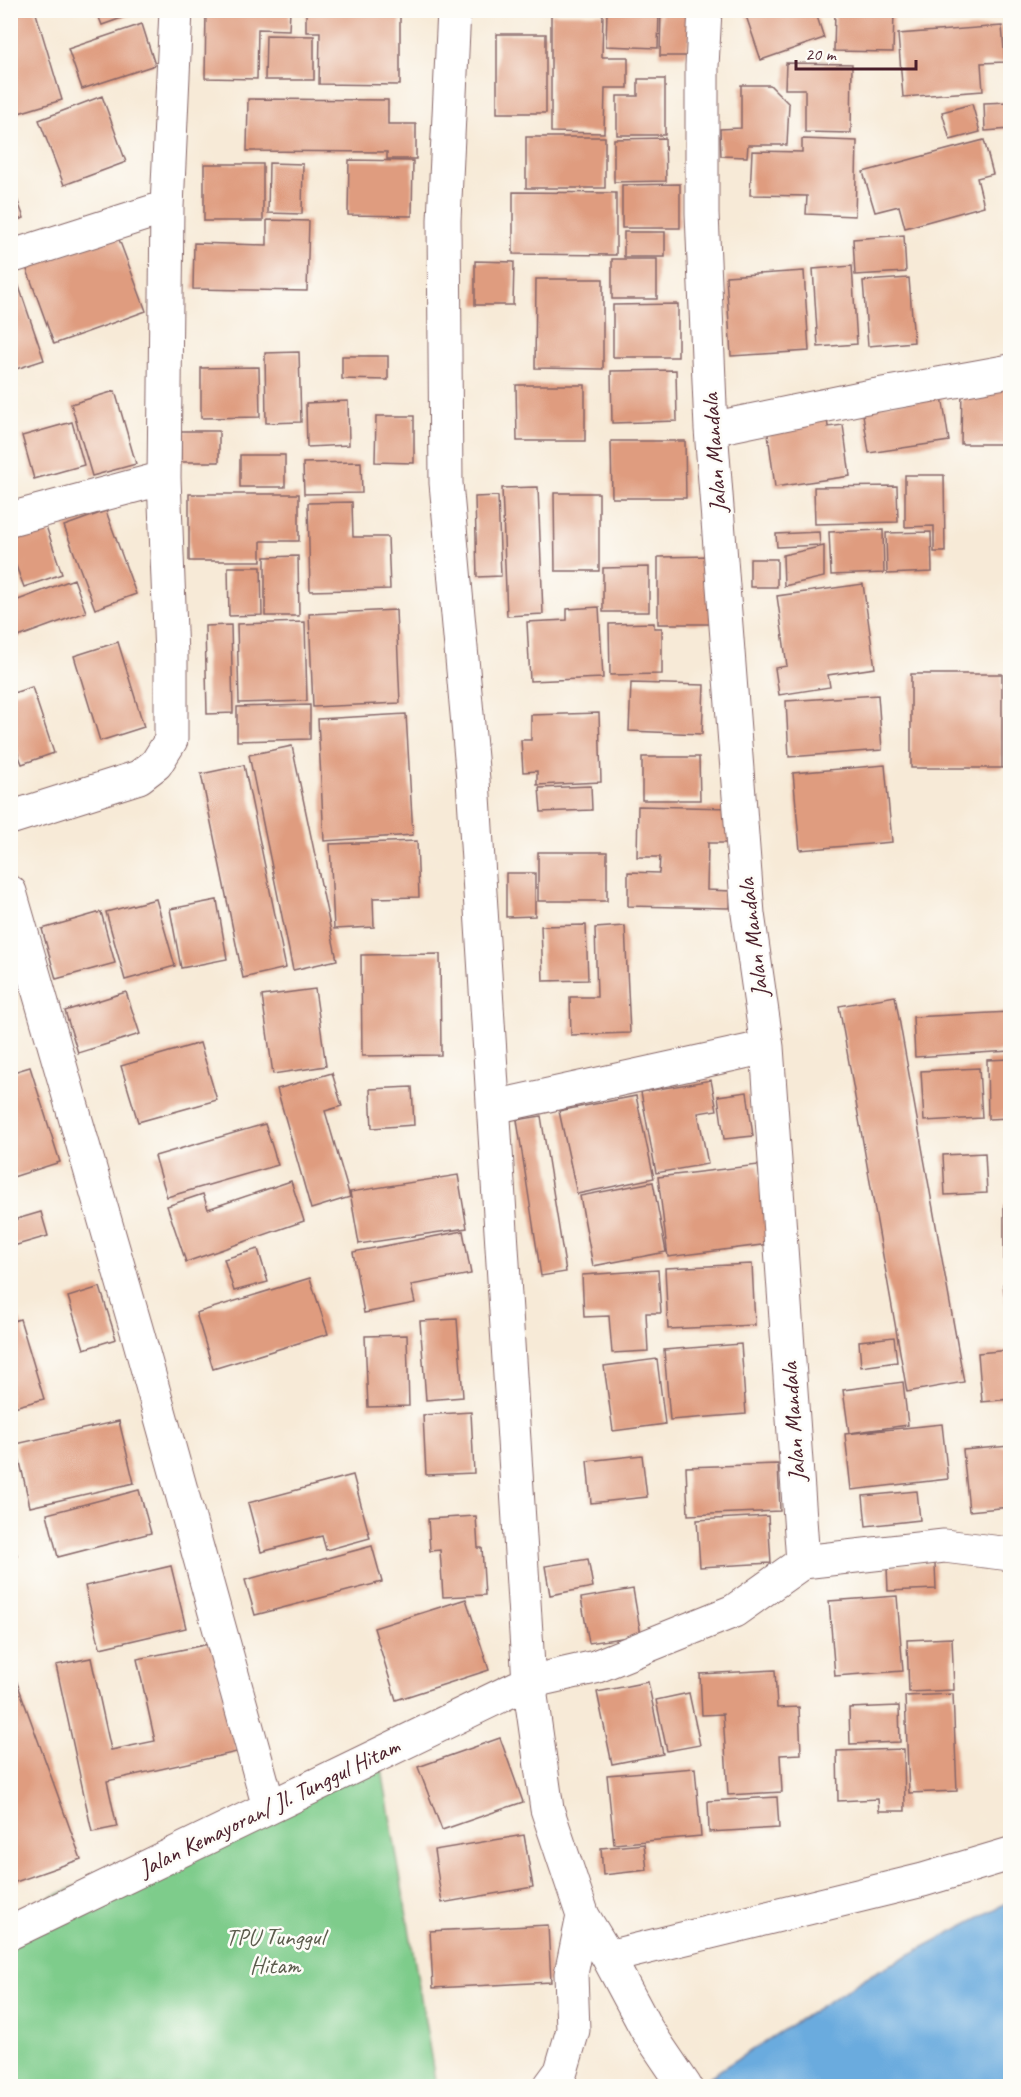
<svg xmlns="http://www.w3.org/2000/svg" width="1021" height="2097" font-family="Caveat,sans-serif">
<rect width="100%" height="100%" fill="#fdfcf7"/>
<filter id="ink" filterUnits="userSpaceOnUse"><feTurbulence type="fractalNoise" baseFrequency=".0167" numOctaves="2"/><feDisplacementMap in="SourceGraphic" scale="12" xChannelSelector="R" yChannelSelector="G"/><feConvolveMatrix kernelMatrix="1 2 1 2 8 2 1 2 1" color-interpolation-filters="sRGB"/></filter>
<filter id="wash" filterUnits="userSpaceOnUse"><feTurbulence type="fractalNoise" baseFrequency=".008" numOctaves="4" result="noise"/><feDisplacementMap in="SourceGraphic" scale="24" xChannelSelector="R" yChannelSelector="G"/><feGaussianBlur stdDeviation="1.35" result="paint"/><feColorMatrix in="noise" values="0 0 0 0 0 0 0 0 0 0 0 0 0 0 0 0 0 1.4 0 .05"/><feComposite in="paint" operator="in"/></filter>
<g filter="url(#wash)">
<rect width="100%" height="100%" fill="#f7ead7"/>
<!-- green -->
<path fill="#7ecc8b" stroke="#64765b" stroke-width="1.5" d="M380,1758l56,328h-425v-172z"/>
<!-- water -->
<path fill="#6aabde" stroke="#5a6584" stroke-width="1.5" d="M1010,1901v185h-315l170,-108z"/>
<g id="blocks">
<!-- building -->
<path fill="#df9c7f" d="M25,10h10l27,90 -50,15 -2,-5v-95z
M96,10h36l1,4 -31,11z
M206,10h84l-1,20 -31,-1 -1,50 -52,-1z
M306,10h94v75l-81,-1 1,-52h-14z
M607,10h52l-1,38 -52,-2z
M661,10h34l-9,46h-26z
M744,10h71l9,28 -63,22z
M835,10h59l-1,42 -59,-1z
M551,14h52l-1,43h26v31h-23l-1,45 -53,-1z
M142,24l13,41 -73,24 -14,-40z
M1002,26l3,36 -24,1 2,28 -80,6 -5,-63z
M497,34h49v79h-49z
M266,35l48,1v44h-49z
M786,63l66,1 -1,69 -46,-1v-43h-20z
M638,79h27v56h-48v-39h21z
M741,85h29l19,19 -2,41h-39l-1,12 -26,-1 -1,-27 21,-1z
M102,96l24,66 -62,23 -25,-65z
M248,99l140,1v24h28v35h-29v-7l-140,-1z
M1010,102v27l-25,2 -1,-28z
M972,104l8,28 -30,8 -8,-28z
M526,137h79v51h-79z
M665,138l1,43 -52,1v-43z
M802,139l55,2 -2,75 -49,-2 1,-18 -57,-1 2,-44 50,1z
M984,140l9,34 -16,4 7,28 -79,22 -6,-22 -24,6 -12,-40z
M349,160l64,1 -1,55 -64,-1z
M269,163l34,1 -1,50 -34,-1z
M204,164h59v57h-59z
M10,180l14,38 -14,4z
M680,184v44h-58v-43z
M513,192l103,1v62l-103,-1z
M267,220l42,1 -2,70 -114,-2 1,-46 73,2z
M624,232h41v25h-41z
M117,234l29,77 -92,33 -28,-77z
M904,235l2,37 -51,3 -2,-36z
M612,259h45v40h-45z
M10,260l34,100 -34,11z
M475,261l39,1 -1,43h-38z
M852,266l5,78 -39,3 -5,-78z
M804,271l5,80 -78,5 -5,-80z
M909,278l5,64 -46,4 -5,-65z
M536,279h67v90l-68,-1z
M678,304v53h-65v-52z
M299,352l2,70 -35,1 -1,-70z
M342,356h46v24l-46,-1z
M259,367l1,50 -59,1v-50z
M676,370l1,51 -65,2 -1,-52z
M516,385h69v56h-68z
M962,385h48v59h-49z
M115,391l21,73 -44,12 -21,-72z
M942,396l7,45 -80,12 -7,-45z
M348,401l1,44 -42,2 -1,-44z
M376,416h38v47l-39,-1z
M827,418l1,9 15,-2 7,51 -75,11 -8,-60z
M72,422l12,43 -50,14 -12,-43z
M181,431h38v31h-38z
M611,441h74l1,57h-74z
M240,455h45v32h-45z
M361,462l1,31 -58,1 -1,-31z
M905,475h39l1,77h-11v-26l-29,1z
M897,486l1,36 -83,2 -1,-37z
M538,487l5,127 -36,2 -5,-128z
M554,493h45v78h-44z
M189,494h110v47h-38v20h-72z
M498,496l3,80 -24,1 -2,-80z
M352,502l1,35h35l2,52 -80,2 -2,-88z
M106,511l30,83 -41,15 -31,-83z
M44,520l18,54 -38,13 -14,-37v-18z
M883,530l1,43 -53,2 -2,-43z
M819,532l1,13 -43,2 -1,-13z
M931,532l1,40 -45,2 -1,-41z
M824,546v31l-40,9 -1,-31z
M298,556l1,60h-34v-59z
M713,556v68h-55v-67z
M750,559h27v28h-27z
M228,567h33l1,48 -33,1z
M649,567v45h-46v-44z
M74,579l12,33 -76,28v-37z
M863,584l12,84 -47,7 2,12 -51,8 -4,-27 12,-2 -10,-70z
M599,607l4,71 -73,3 -3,-59 40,-2v-11z
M396,610l4,93 -87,4 -4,-93z
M305,622l2,79 -68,2 -2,-79z
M654,623v5h8v46l-52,1 -1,-51z
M231,625l2,88 -26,1 -2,-88z
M118,642l26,85 -44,14 -26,-85z
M911,674h91v94h-91z
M631,683l73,2 -2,49 -73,-3z
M32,687l22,66 -32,11 -12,-31v-39z
M878,695l4,55 -93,7 -3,-56z
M310,705v34l-73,2v-34z
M599,713l2,69 -64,3v-14l-14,1 -2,-32h10v-25z
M406,714l7,121 -89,6 -6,-122z
M292,746l45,214 -44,10 -44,-215z
M642,757h57l1,43h-58z
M244,765l42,203 -43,10 -42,-204z
M885,765l7,77 -92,8 -7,-77z
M591,786l1,24 -51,2 -2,-24z
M638,806l94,2 -1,35h-23l-1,47 24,1 -1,17 -102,-2v-34l31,1 1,-16h-23z
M417,841l2,56 -46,1 1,29 -40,2 -4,-85z
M538,852h69v49h-69z
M506,873h29v43l-29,1z
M156,899l19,67 -50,14 -19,-68z
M217,900l10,59 -46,9 -11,-59z
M101,912l14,51 -59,16 -14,-50z
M586,925l2,55 -45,1 -2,-55z
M625,926l5,107 -59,2 -1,-38h27l-2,-69z
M440,954l1,101 -79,1 -1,-101z
M315,989l11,77 -53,8 -11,-78z
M126,992l14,42 -62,19 -13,-42z
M895,996l69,386 -57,10 -68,-386z
M1010,1012v39l-95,6 -2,-40z
M200,1043l17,57 -79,22 -17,-56z
M1010,1059v59l-22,1 -1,-59z
M30,1067l30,95 -50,16v-105z
M979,1068l3,50 -58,3 -3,-50z
M332,1073l10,33 -17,5 25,86 -39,12 -34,-120z
M711,1080l6,30 -19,3 10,51 -52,9 -15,-81z
M412,1087l2,38 -42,3 -2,-39z
M747,1092l6,44 -29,3 -6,-43z
M636,1096l18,82 -77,16 -18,-83z
M541,1116l25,156 -25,4 -24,-156z
M265,1124l13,41 -111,32 -12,-41z
M985,1153l2,40 -42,2 -2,-40z
M758,1165l11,79 -101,13 -10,-80z
M458,1175l9,53 -108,16 -9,-52z
M291,1181l13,40 -118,41 -19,-56 36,-12 5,15z
M653,1182l13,70 -73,14 -13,-70z
M1004,1205h6v63h-6z
M41,1212l7,24 -38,11v-26z
M463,1231l8,43 -60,11 4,18 -51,10 -11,-61z
M258,1249l10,33 -34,9 -10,-32z
M752,1264l3,61 -87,4 -3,-61z
M658,1270l3,43h-15l2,38 -36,2 -3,-37 -25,1 -2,-42z
M310,1278l18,56 -115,35 -17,-56z
M1010,1282v41h-1l-6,-39z
M100,1287l16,52 -32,10 -16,-52z
M20,1319l24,80 -34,9v-86z
M457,1319l6,78 -37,3 -6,-79z
M407,1335l2,71 -41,1 -3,-71z
M894,1337l3,25 -36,5 -2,-26z
M741,1344l5,70 -76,6 -6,-70z
M1010,1350v49l-28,3 -4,-49z
M657,1359l8,65 -52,7 -9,-65z
M903,1382l5,43 -59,8 -6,-43z
M471,1412l3,61 -48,2 -3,-60z
M119,1421l15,62 -104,24 -14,-63z
M942,1424l6,55 -97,11 -6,-56z
M1010,1446v61l-41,4 -6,-61z
M642,1455l5,42 -56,6 -4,-42z
M778,1464l2,47 -92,4 -2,-48z
M353,1475l17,63 -44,12 -4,-14 -61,16 -13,-49z
M139,1490l12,43 -93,24 -11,-43z
M917,1491l3,29 -54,6 -3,-30z
M476,1516l2,32h4l3,47 -42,2 -3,-47 -10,1 -2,-32z
M768,1516l3,47 -71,4 -3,-47z
M10,1537l7,18 -7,2z
M372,1546l10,36 -127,33 -10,-35z
M588,1559l5,28 -43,8 -5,-29z
M935,1564l1,25 -48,2 -1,-24z
M171,1566l15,62 -86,20 -15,-62z
M633,1589l8,46 -52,8 -8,-45z
M897,1596l6,75 -68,5 -6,-75z
M466,1599l23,71 -93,30 -22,-72z
M952,1638l2,52 -45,2 -2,-52z
M214,1643l23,109 -130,29 10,46 -25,5 -36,-167 35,-7 20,92 44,-9 -18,-82z
M775,1670l2,38 22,-1 2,47 -21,1 2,37 -54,3 -5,-81 -21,1 -2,-41z
M15,1677l66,182 -71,25v-205z
M648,1682l15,72 -51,10 -15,-72z
M689,1693l11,52 -33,6 -11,-51z
M953,1694l4,97 -48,2 -4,-97z
M899,1706l1,36 -50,2 -1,-36z
M500,1738l23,64 -81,28 -24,-63z
M904,1749l1,62h-26l-1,-12 -40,2 -1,-50z
M695,1768l6,68 -87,8 -7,-69z
M777,1797l2,31 -70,4 -1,-31z
M524,1835l9,52 -91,16 -8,-53z
M644,1844l3,26 -44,5 -2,-27z
M548,1925l3,57 -118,6 -3,-57z"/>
</g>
</g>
<g filter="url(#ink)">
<use href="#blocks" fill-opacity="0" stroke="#876667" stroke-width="1.5"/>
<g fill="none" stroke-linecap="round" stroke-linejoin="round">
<defs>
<path id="minor" d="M454,10l-10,210 2,263 27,297 56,902 18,127 36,107 25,41 39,73 38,56
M10,257l157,-50
M711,429l150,-31 149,-27
M10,519l154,-41
M10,818l129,-41 17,-13 15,-24v-84l-7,-178 3,-271 9,-197
M10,892l128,443 131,472
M494,1107l273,-60
M803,1562l141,-16 66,8
M10,1933l519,-251 66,-15 139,-56 69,-49 -36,-515 -19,-133 -37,-485 -9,-216v-147l3,-56
M608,1957l315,-77 87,-26
M550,2086l11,-15 12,-41 -2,-56 12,-58"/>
</defs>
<!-- minor casing -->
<use href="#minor" stroke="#876667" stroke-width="35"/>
<!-- minor -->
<use href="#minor" stroke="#fff" stroke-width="33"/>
</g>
</g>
<g text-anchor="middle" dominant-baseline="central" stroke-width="5" stroke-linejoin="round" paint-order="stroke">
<!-- street labels -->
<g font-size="24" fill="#4a1f2b" stroke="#fdfcf7">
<text transform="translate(714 453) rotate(-94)">Jalan Mandala</text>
<text transform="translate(753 938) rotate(-97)">Jalan Mandala</text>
<text transform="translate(793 1422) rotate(-94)">Jalan Mandala</text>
<text transform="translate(269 1807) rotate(-26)">Jalan Kemayoran/ Jl. Tunggul Hitam</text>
</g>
<!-- park labels -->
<g font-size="24" fill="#5c5c4d" stroke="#fdfcf7">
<text x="275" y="1937">TPU Tunggul<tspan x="275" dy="28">Hitam</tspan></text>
</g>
</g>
<!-- margin -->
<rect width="1021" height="2097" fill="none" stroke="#fdfcf7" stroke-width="36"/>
<!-- scale -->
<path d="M796 60v9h120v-9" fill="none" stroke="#4a1f2b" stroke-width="3"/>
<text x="805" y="60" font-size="18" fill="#4a1f2b" stroke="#fdfcf7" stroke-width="4.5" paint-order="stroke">20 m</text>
</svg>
